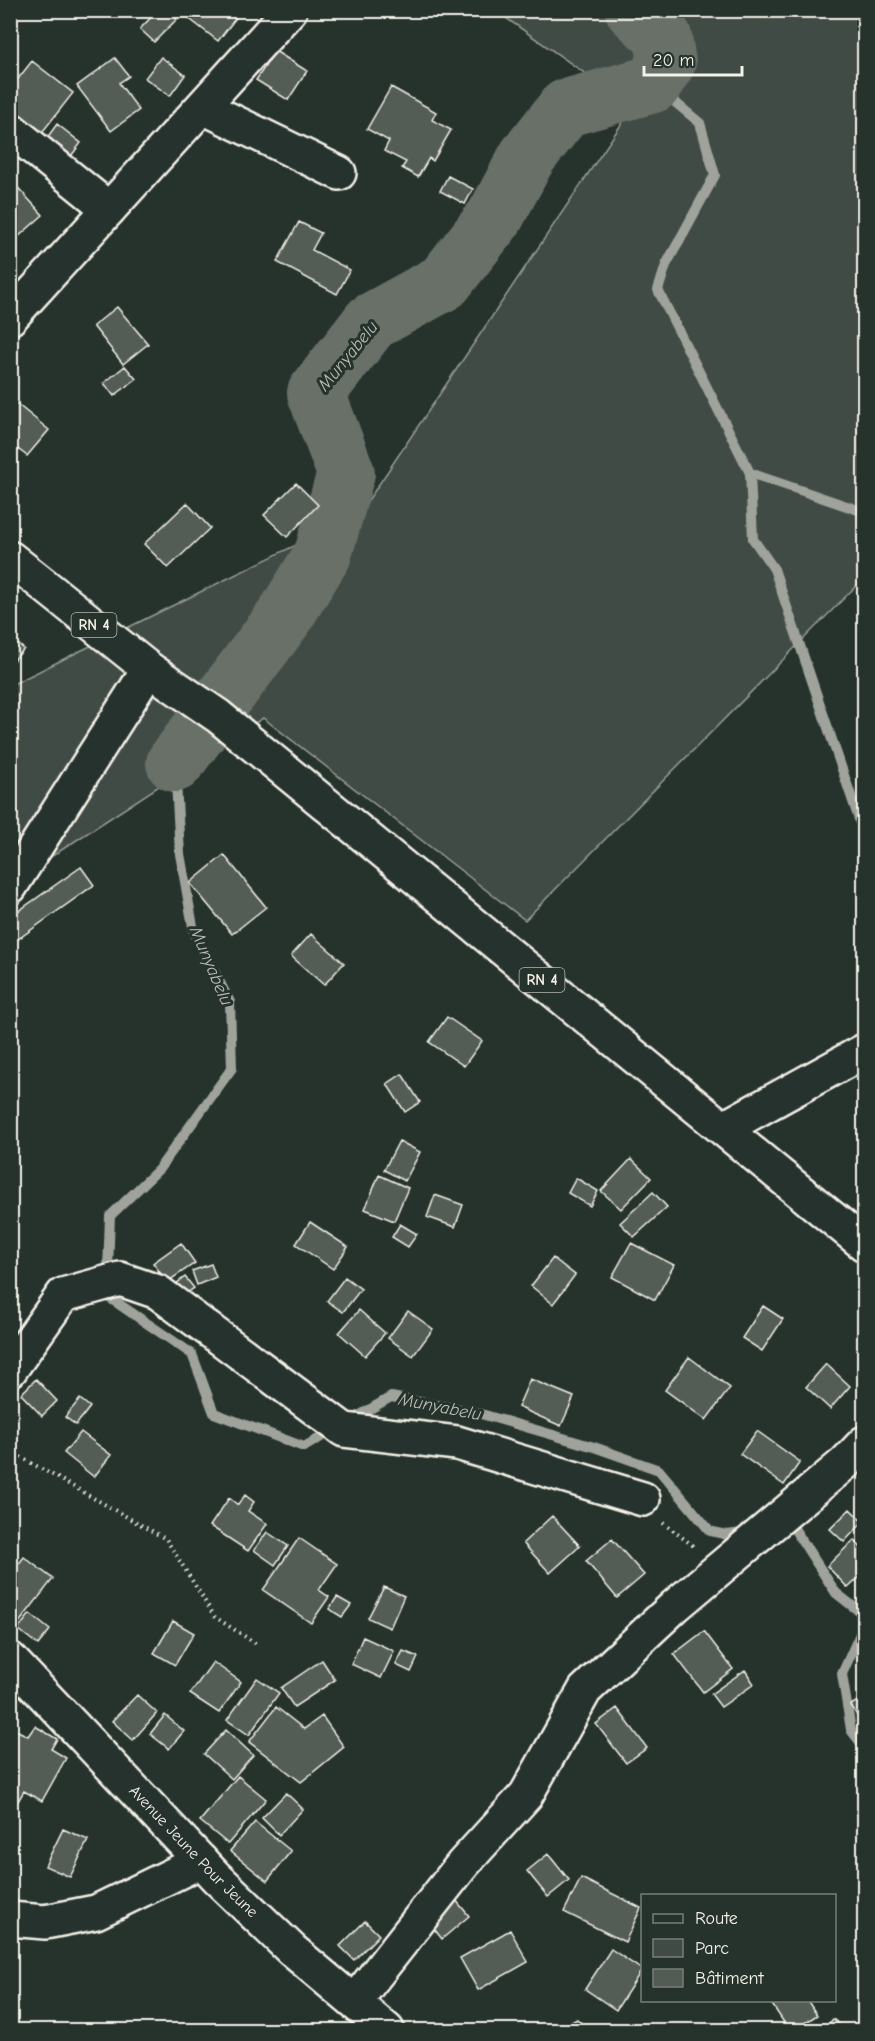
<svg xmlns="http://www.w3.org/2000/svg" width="875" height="2041" font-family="'Comic Neue',sans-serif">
<rect width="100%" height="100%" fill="#26332d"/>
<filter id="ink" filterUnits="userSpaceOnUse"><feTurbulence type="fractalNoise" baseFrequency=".0167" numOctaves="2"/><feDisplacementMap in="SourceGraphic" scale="12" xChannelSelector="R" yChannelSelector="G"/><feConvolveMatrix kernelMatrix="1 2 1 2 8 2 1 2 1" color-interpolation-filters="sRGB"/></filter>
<g filter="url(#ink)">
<!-- green -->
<path fill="#414b45" stroke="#9a9e96" stroke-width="1.5" d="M496,11h368v567l-339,342 -262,-202 -252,165v-198l348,-171 274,-407z"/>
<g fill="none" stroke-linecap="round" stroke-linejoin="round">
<!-- stream -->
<path stroke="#9fa39b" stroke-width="10" d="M653,84l47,39 15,52 -49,90 -8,25 92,183 3,66 21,30 90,265
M750,473l114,39
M175,763l5,91 14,78 36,70 2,66 -73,101 -49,47 -3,80 85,58 22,59 90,34 31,-18
M348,1422l43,-25 80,14 123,36 65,23 51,61 17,4 15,-2 4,-6
M785,1517l3,2 48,74 28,22
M864,1625l-22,49 9,56 13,17"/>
<!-- river -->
<path stroke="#676f68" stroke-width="58" d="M175,763l108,-144 40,-65 23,-81 -30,-80 55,-71 73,-40 51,-65 32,-60 39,-49 87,-24 14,-22 -4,-25 -29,-27"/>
</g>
<!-- building -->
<path fill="#525c55" stroke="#f4f1e8" stroke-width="1.5" d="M158,10h10l9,9 -23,23 -14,-13z
M178,10h54l6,5 -20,26z
M275,51l32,20 -19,29 -32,-20z
M161,57l24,18 -15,21 -25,-18z
M115,58l14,18 -10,7 20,27 -28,21 -34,-45z
M32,61l41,32 -37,47 -26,-20v-31z
M391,87l45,25 -4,8 19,10 -18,31 -4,-3 -11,19 -16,-9 4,-6 -22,-11 5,-10 -22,-12z
M57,124l24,19 -16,21 -24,-18z
M448,176l25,13 -8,15 -25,-13z
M10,179l33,36 -33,29z
M299,222l22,11 -9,17 38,20 -13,24 -60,-32z
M117,307l31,37 -25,20 -30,-38z
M125,366l11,13 -22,17 -10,-13z
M12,400l37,30 -22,26 -17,-13z
M296,483l22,22 -31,32 -23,-22z
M187,503l23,25 -42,40 -24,-24z
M10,637l14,12 -14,15z
M224,855l42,52 -34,27 -42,-51z
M81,867l13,18 -80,57 -4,-5v-20z
M311,934l33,29 -20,22 -33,-29z
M447,1017l35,24 -18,25 -35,-24z
M402,1074l18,28 -15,10 -18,-28z
M399,1141l21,11 -15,29 -21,-11z
M631,1159l20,19 -30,31 -20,-18z
M379,1175l29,13 -14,33 -29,-12z
M576,1178l22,13 -8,15 -22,-13z
M653,1192l14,15 -33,30 -14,-14z
M435,1195l28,10 -8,22 -28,-10z
M310,1222l38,25 -15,22 -37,-25z
M400,1224l17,10 -9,13 -16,-10z
M181,1243l14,20 -28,19 -14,-19z
M631,1243l43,22 -19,35 -43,-23z
M553,1258l22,17 -22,29 -22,-18z
M211,1264l5,13 -19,8 -5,-14z
M185,1277l9,11 -14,10 -8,-11z
M345,1277l16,12 -18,23 -16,-11z
M763,1306l20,13 -21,32 -20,-13z
M359,1310l26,23 -20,23 -26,-23z
M408,1311l25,18 -20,27 -25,-18z
M689,1357l41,31 -24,32 -41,-30z
M826,1364l24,22 -20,23 -24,-22z
M36,1379l21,22 -15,15 -21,-22z
M530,1379l44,18 -13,29 -43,-19z
M80,1399l10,8 -14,18 -11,-8z
M757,1431l43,31 -16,23 -44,-31z
M81,1432l30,23 -17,22 -30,-24z
M245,1495l9,7 -6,9 19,13 -19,27 -38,-25 19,-28 9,7z
M850,1509l13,13 -19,20 -14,-13z
M552,1516l28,30 -30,27 -27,-30z
M267,1532l21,14 -13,19 -21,-15z
M299,1538l38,26 -18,26 10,7 -18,26 -48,-33z
M612,1539l32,36 -27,23 -31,-37z
M854,1540l10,11v22l-16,15 -21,-22z
M24,1557l29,22 -35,45 -8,-6v-43z
M384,1587l20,9 -14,32 -22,-10z
M337,1597l14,8 -9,12 -13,-8z
M30,1614l20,16 -12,15 -20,-16z
M173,1621l21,12 -19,32 -21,-12z
M704,1631l29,38 -30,23 -29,-38z
M363,1637l31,14 -13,27 -30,-14z
M403,1651l15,6 -7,15 -15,-7z
M322,1660l13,20 -41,27 -13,-19z
M213,1662l28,20 -22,31 -29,-19z
M745,1670l9,14 -33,23 -10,-13z
M257,1678l22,15 -30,42 -22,-15z
M137,1695l20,18 -24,27 -21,-19z
M864,1697v31l-13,-23z
M276,1707l28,22 18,-13 22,31 -43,35 -52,-40z
M617,1708l30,40 -21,15 -30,-39z
M165,1715l19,16 -15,18 -19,-15z
M35,1726l22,13 -6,10 15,9 -24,43 -18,-10 -6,10 -8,-4v-70l18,9z
M226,1730l27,25 -21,24 -28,-25z
M238,1776l28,23 -38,45 -28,-23z
M286,1793l17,16 -24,26 -17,-17z
M255,1822l36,29 -24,30 -37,-30z
M63,1829l25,11 -18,37 -25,-11z
M548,1854l21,26 -21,17 -21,-26z
M581,1878l60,30 -16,34 -61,-30z
M455,1899l14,17 -27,23 -14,-18z
M365,1921l14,14 -25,25 -14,-14z
M510,1930l18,32 -50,28 -18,-32z
M611,1949l31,21 -26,40 -31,-21z
M769,2000h38l10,15 -23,15h-5z
M577,2019l12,11h-31z
M833,2019l13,11h-23z"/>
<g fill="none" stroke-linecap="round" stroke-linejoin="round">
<defs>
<g id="minor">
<path d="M203,107l136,66"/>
<path d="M10,129l99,80"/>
<path d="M10,318l280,-308"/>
<path d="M10,887l139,-218"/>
<path d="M724,1128l140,-77"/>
<path d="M10,1370l53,-75 57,-16 38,13 186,138 113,13 186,56"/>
<path id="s1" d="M10,1659l206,218 76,73 95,80"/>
<path d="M10,1919l35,3 51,-10 105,-51"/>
<path d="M355,2001l108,-137 63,-69 59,-105 90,-84 170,-143 19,-20"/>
</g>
<path id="highway" d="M10,558l139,111 69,47 646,528"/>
</defs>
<!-- minor casing -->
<use href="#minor" stroke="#f4f1e8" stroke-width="38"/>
<!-- highway casing -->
<use href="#highway" stroke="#f4f1e8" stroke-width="38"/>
<!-- path -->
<path stroke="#f4f1e8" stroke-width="4" stroke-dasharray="1.5 4.5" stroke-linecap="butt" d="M10,1451l156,88 49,78 43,28
M663,1523l32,24"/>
<!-- minor -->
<use href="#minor" stroke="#26332d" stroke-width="33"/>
<!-- highway -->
<use href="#highway" stroke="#26332d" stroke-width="33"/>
</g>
</g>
<g text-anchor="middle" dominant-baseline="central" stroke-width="6" stroke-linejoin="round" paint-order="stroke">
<!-- shield labels -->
<g fill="#26332d" stroke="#b6b8b0" stroke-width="1.5">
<rect x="71.5" y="613" width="45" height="24" rx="4.5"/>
<rect x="519.5" y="968" width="45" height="24" rx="4.5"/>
</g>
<g font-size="15" font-weight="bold" fill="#f4f1e8">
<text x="94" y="625">RN 4</text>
<text x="542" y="980">RN 4</text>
</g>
<!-- street labels -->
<g font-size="16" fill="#f4f1e8" stroke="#26332d">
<text stroke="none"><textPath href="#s1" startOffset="266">Avenue Jeune Pour Jeune</textPath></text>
</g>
<!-- water labels -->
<g font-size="18" font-style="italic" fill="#bcbdb5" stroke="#26332d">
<text transform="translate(348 356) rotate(-51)">Munyabelu</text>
<text transform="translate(211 966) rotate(67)">Munyabelu</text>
<text transform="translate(440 1407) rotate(11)">Munyabelu</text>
</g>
</g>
<!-- margin -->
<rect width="875" height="2041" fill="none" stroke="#26332d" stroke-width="36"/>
<rect x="18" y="18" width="839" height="2005" fill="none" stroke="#f4f1e8" stroke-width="2" filter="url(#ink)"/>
<!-- legend -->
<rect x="641" y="1894" width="195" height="108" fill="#26332d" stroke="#787f78" stroke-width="1.5"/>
<rect x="653" y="1914" width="30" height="9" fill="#26332d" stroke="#787f78" stroke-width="1.5"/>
<text x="695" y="1924" font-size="18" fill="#f4f1e8">Route</text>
<rect x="653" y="1939" width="30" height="18" fill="#414b45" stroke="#787f78" stroke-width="1.5"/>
<text x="695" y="1954" font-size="18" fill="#f4f1e8">Parc</text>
<rect x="653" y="1969" width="30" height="18" fill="#525c55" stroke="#787f78" stroke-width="1.5"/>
<text x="695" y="1984" font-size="18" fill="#f4f1e8">Bâtiment</text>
<!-- scale -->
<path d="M644 66v9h98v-9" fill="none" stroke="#f4f1e8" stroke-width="3"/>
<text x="653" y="66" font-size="18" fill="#f4f1e8" stroke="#26332d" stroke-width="4.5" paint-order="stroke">20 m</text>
</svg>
